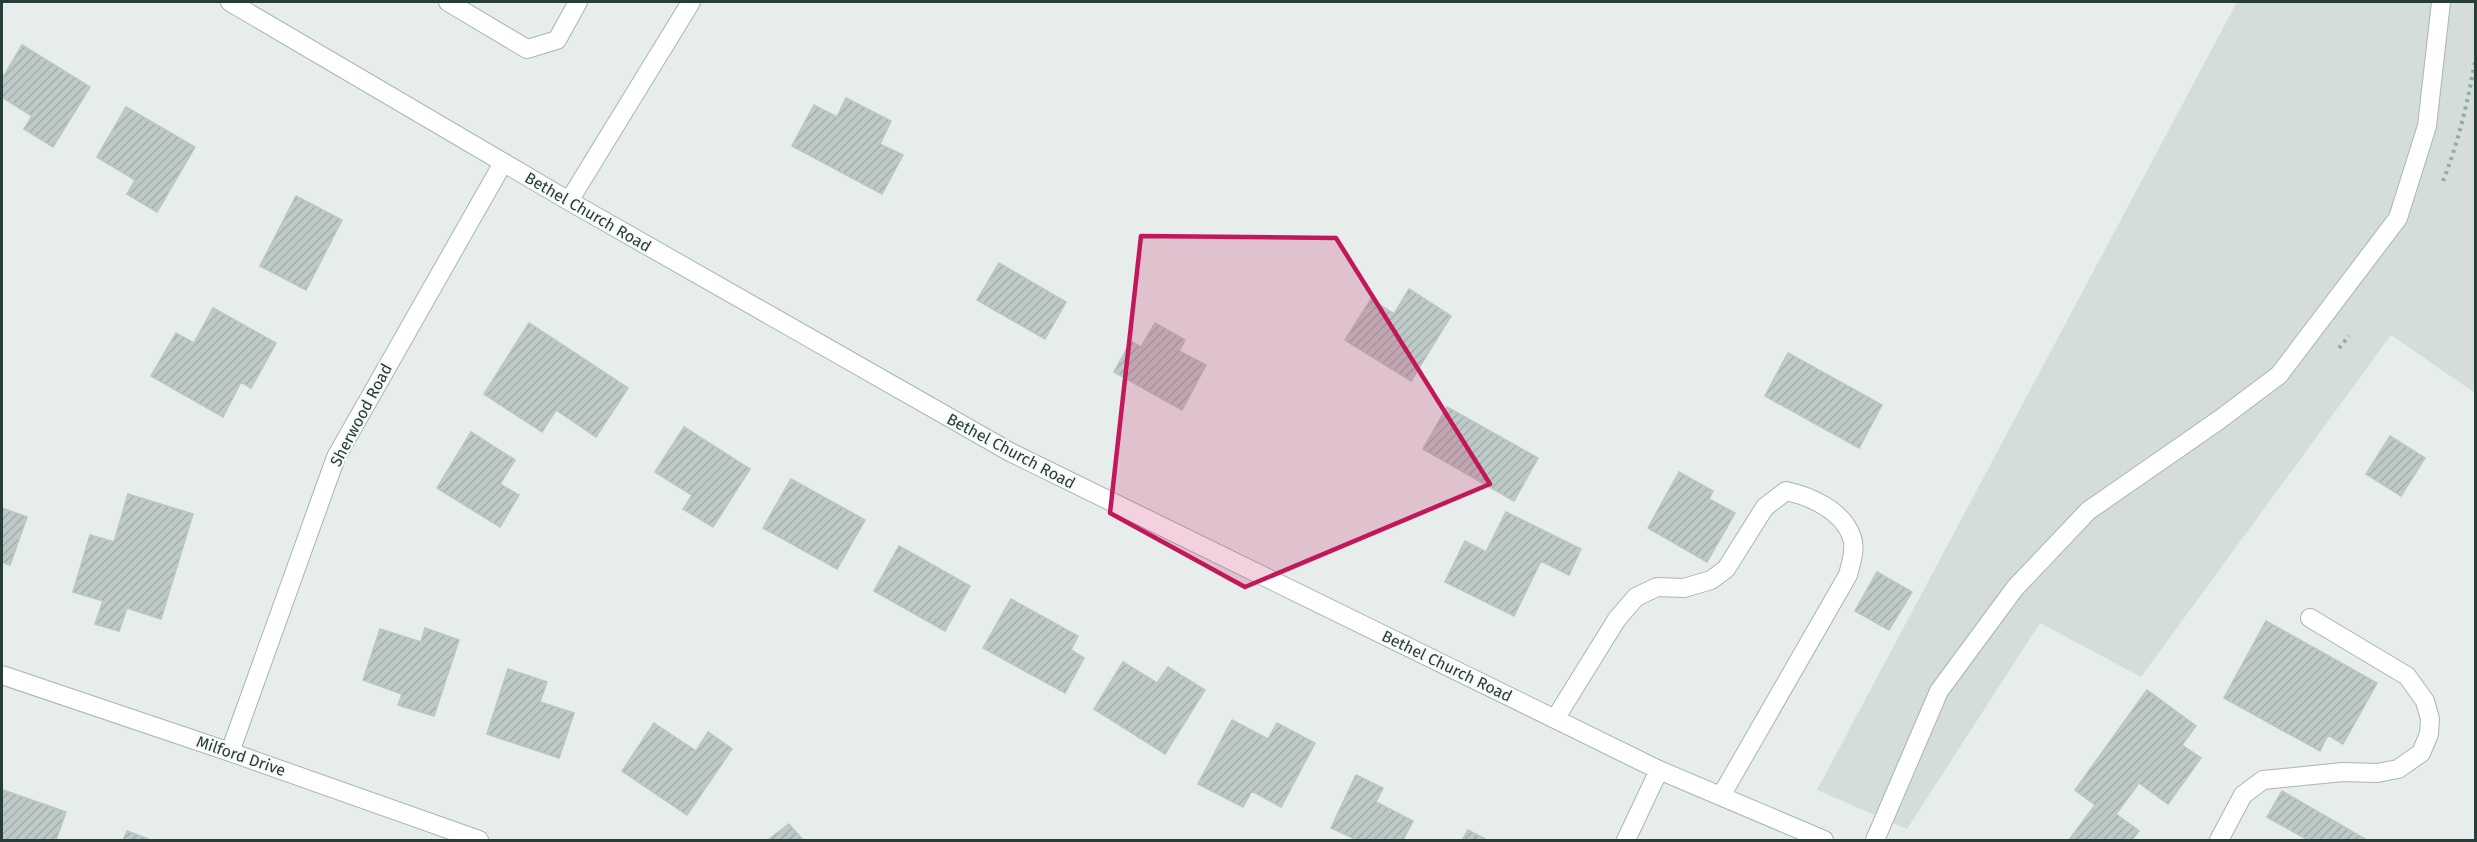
<svg xmlns="http://www.w3.org/2000/svg" width="2477" height="842" font-family="'Fira Sans',sans-serif">
<defs>
<pattern id="building-hatch" width="6" height="6" patternUnits="userSpaceOnUse" patternTransform="scale(1.5)"><rect width="6" height="6" fill="#becac7"/><path d="M-1 1l2-2M0 6l6-6M5 7l2-2" fill="none" stroke="#a3aeac"/></pattern>
</defs>
<rect width="100%" height="100%" fill="#e6edea"/>
<!-- built -->
<path fill="#d4ddd9" d="M2237,2h238v391l-84,-58 -250,342 -101,-54 -133,206 -90,-39z"/>
<!-- building -->
<path fill="url(#building-hatch)" stroke="#b9c6c1" stroke-width="1.5" d="M22,45l68,42 -37,60 -29,-18 8,-13 -30,-19v-18z
M846,98l45,23 -11,23 23,11 -21,39 -90,-48 22,-41 23,12z
M126,107l69,40 -38,65 -30,-18 8,-14 -38,-23z
M296,196l46,24 -36,70 -46,-24z
M999,263l67,39 -21,37 -68,-39z
M1409,289l42,27 -40,65 -66,-41 26,-41 23,15z
M213,308l63,35 -25,45 -10,-6 -18,35 -72,-41 25,-43 18,10z
M529,323l99,65 -32,49 -40,-27 -14,22 -58,-38z
M1155,323l30,17 -6,11 27,14 -24,45 -68,-38 17,-31 10,6z
M1788,353l94,52 -23,43 -94,-52z
M1447,407l91,51 -24,43 -91,-52z
M684,427l66,42 -37,58 -30,-18 9,-14 -37,-23z
M471,432l44,28 -15,24 19,11 -19,32 -63,-39z
M2390,436l35,22 -24,38 -35,-22z
M1679,472l34,19 -4,8 26,14 -28,49 -59,-34z
M791,479l74,41 -28,49 -74,-41z
M128,494l65,20 -32,105 -34,-11 -8,23 -24,-7 8,-23 -30,-9 17,-57 24,7z
M2,508l25,9 -17,48 -8,-3z
M1506,512l75,37 -12,26 -28,-14 -27,55 -69,-34 20,-41 21,11z
M899,546l71,40 -25,45 -71,-40z
M1877,572l35,20 -23,38 -34,-19z
M1011,599l67,37 -7,14 13,8 -19,35 -82,-45z
M2266,621l111,62 -34,61 -15,-9 -8,16 -96,-53z
M425,628l34,12 -25,76 -36,-11 4,-11 -39,-14 17,-51 41,13z
M1123,662l34,21 11,-16 37,23 -40,64 -71,-45z
M508,669l39,13 -7,20 34,11 -15,45 -72,-24z
M2147,690l49,36 -14,19 19,13 -33,46 -29,-21 -23,31 23,17 -7,9h-63l26,-35 -20,-15z
M1232,720l36,19 9,-16 38,20 -34,64 -29,-16 -9,16 -45,-23z
M654,723l42,28 12,-19 24,17 -45,66 -65,-44z
M1356,775l27,13 -7,14 37,19 -10,19h-46l-26,-12z
M3,790l63,22 -10,28h-54z
M2282,791l85,49h-59l-41,-23z
M789,824l14,16h-35z
M1468,830l19,10h-25z
M127,831l24,9h-28z"/>
<g fill="none" stroke-linecap="round" stroke-linejoin="round">
<defs>
<path id="minor" d="M230,2l339,199 441,251 649,318 165,70
M448,2l79,47 30,-9 21,-38
M569,201l122,-199
M2,675l228,77 249,88
M1555,719l62,-100 19,-22 21,-10 27,1 27,-8 15,-11 39,-62 21,-16c24,5 58,20 66,47 4,11 -1,25 -4,37l-127,221
M230,752l106,-295 167,-294
M1626,840l33,-70
M1875,840l64,-149 76,-103 73,-77 131,-91 60,-45 119,-157 29,-92 14,-124
M2219,840l24,-45 20,-15 80,-8 34,1 21,-4 23,-16 8,-19 1,-15 -5,-18 -18,-25 -97,-58"/>
</defs>
<!-- minor casing -->
<use href="#minor" stroke="#a9b5b1" stroke-width="20"/>
<!-- path -->
<path stroke="#8aada4" stroke-width="4" stroke-dasharray="3 4.5" stroke-linecap="butt" d="M2443,181c16,-40 25,-81 33,-124
M2339,348l10,-12"/>
<!-- minor -->
<use href="#minor" stroke="#fff" stroke-width="18"/>
</g>
<!-- marked area -->
<path fill="#c2185b" fill-opacity="0.2" stroke="#c2185b" stroke-width="4.5" stroke-linejoin="round" d="M1141,236l195,2 154,246 -245,103 -135,-74z"/>
<g text-anchor="middle" dominant-baseline="central" stroke-width="4.5" stroke-linejoin="round" paint-order="stroke">
<!-- street labels -->
<g font-size="16" fill="#273d39" stroke="#f6faf8">
<text transform="translate(588 212) rotate(30)">Bethel Church Road</text>
<text transform="translate(361 415) rotate(-62)">Sherwood Road</text>
<text transform="translate(1011 451) rotate(28)">Bethel Church Road</text>
<text transform="translate(1447 666) rotate(26)">Bethel Church Road</text>
<text transform="translate(241 756) rotate(19)">Milford Drive</text>
</g>
</g>
<!-- border -->
<rect width="2477" height="842" fill="none" stroke="#273d39" stroke-width="6"/>
</svg>
